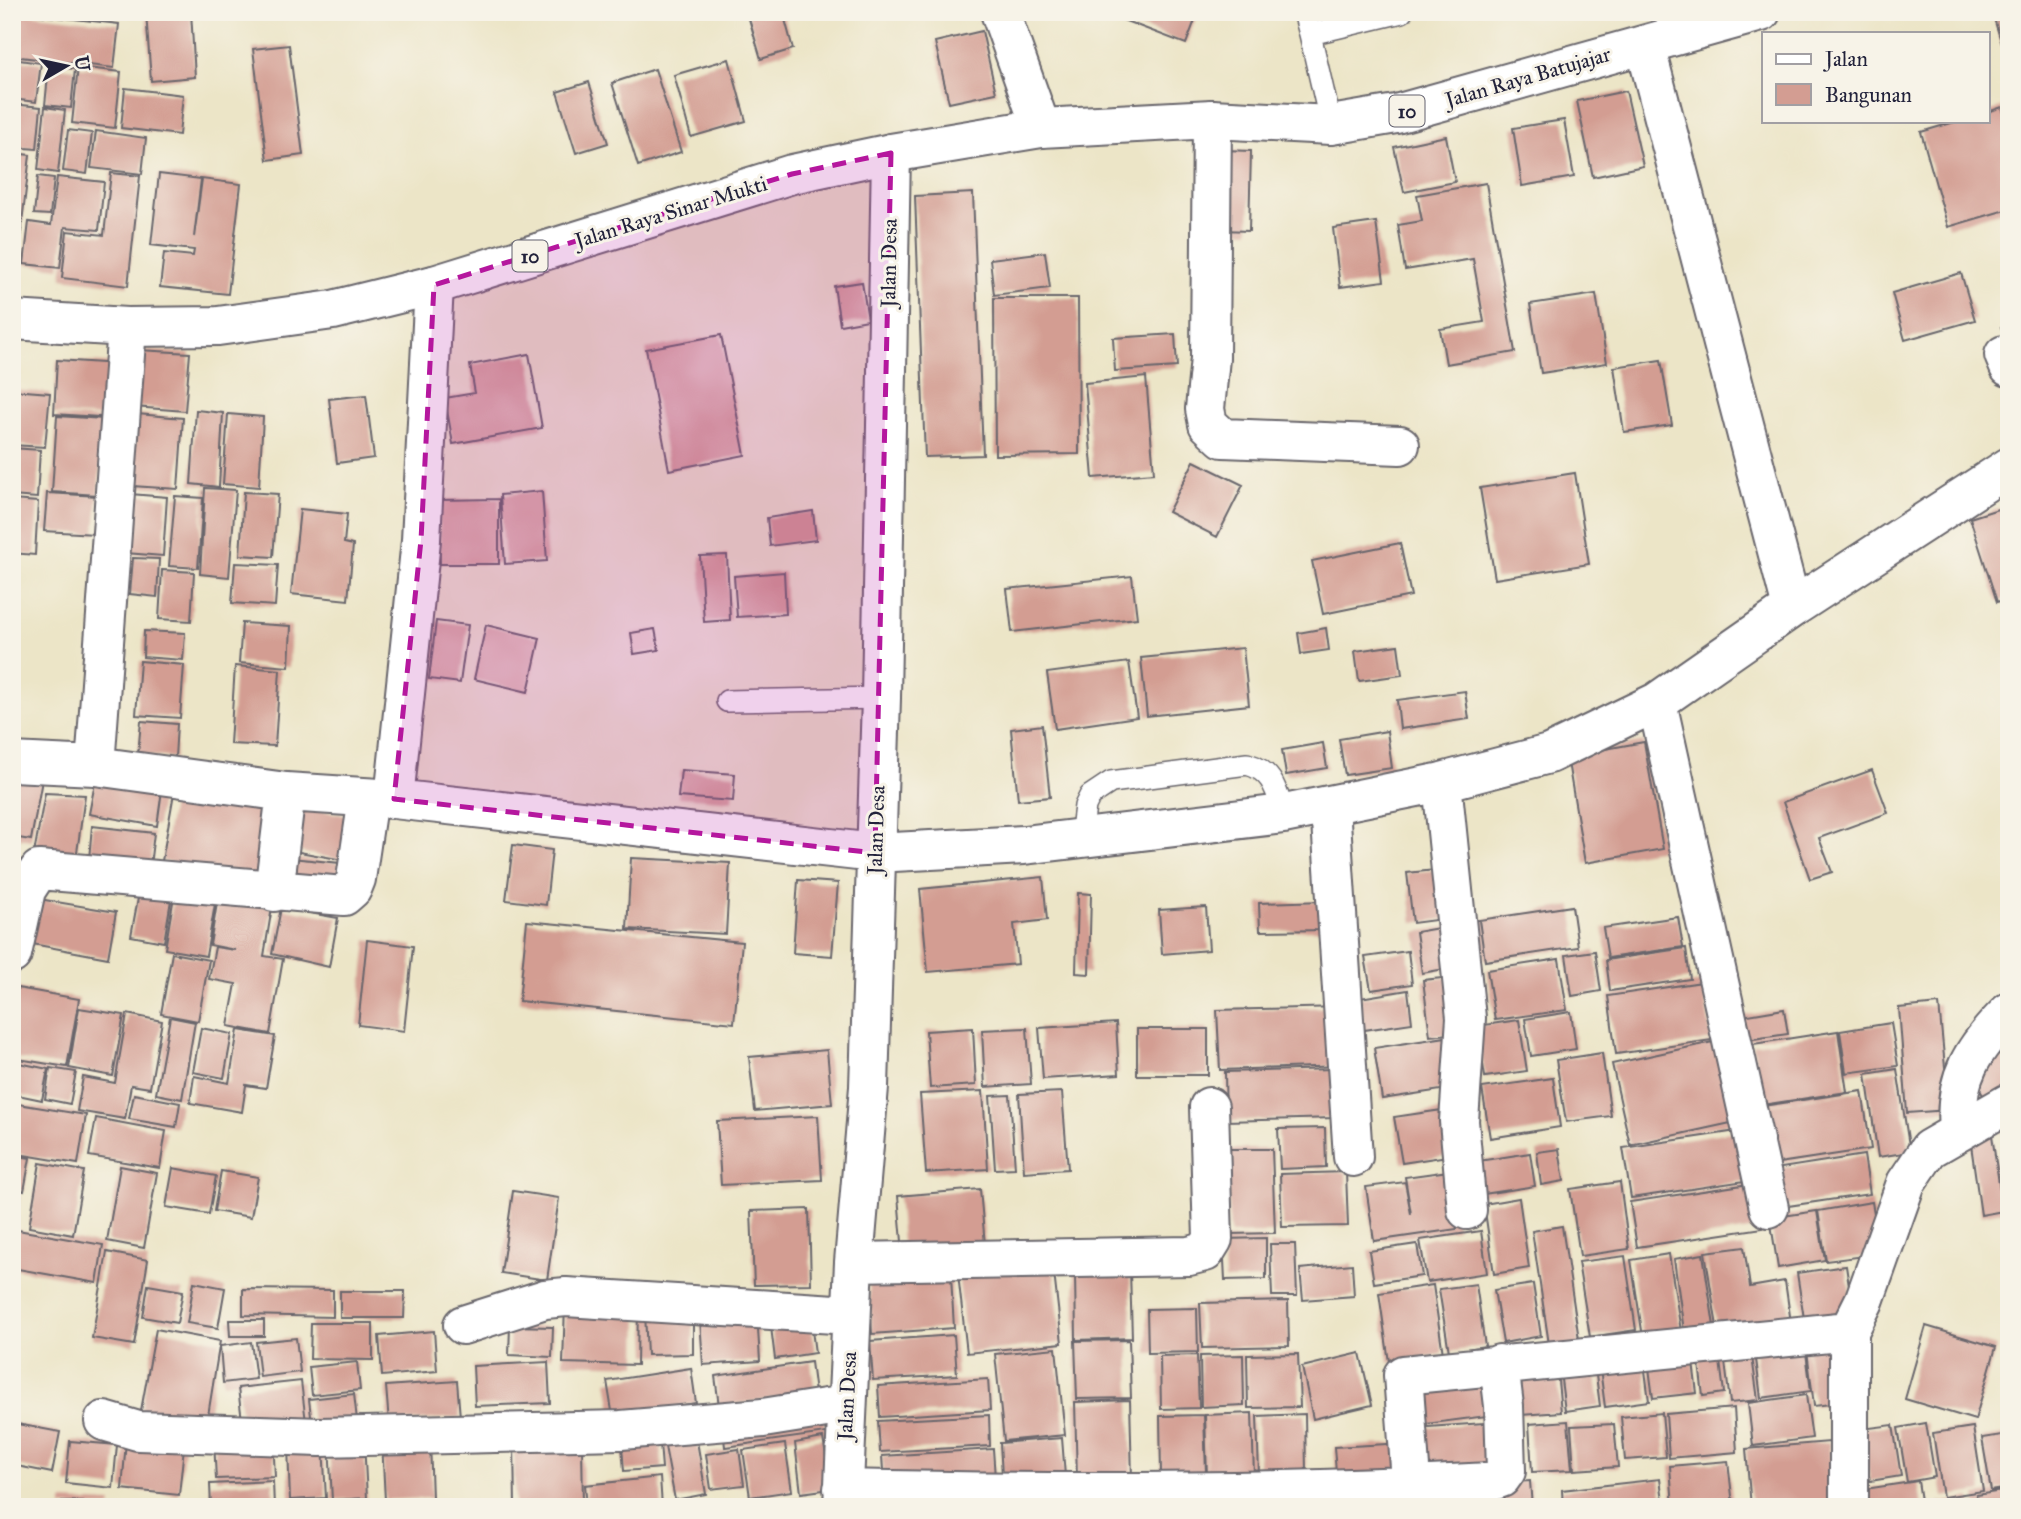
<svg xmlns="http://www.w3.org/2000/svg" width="2021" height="1519" font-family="'IM FELL Great Primer',serif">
<rect width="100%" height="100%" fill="#f7f3e8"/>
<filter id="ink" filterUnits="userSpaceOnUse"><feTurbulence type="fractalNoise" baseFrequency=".0143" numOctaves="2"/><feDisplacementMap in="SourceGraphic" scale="14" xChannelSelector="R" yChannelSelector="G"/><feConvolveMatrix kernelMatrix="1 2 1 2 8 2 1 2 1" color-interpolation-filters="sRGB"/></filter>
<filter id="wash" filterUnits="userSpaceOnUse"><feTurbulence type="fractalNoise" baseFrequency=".00686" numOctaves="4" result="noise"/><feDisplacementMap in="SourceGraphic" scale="28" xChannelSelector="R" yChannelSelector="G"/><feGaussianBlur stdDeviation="1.57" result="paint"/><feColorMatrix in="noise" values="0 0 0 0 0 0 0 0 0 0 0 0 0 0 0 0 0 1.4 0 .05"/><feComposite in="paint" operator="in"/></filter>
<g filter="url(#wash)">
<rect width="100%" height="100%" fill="#ece5c7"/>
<g id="blocks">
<!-- building -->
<path fill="#d39d92" d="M12,12l107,12 -5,44 -102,-12z
M146,12h45l4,65 -44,4z
M747,12h36l10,37 -32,10z
M1102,12h96l-12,32z
M1992,12h17v52h-1z
M982,31l14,62 -47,10 -14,-61z
M289,45l14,110 -36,5 -14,-111z
M12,59l29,4 -5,39 -24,-3z
M729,59l17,62 -55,16 -17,-62z
M49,66l26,3 -4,39 -26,-3z
M78,67l43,5 -6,56 -43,-5z
M655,69l26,83 -43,14 -26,-83z
M589,82l19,61 -32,10 -19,-61z
M125,88l58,7 -4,40 -58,-7z
M1626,91l17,75 -50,11 -16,-76z
M12,104l29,3 -4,42 -25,-2z
M45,107l20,3 -7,63 -20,-3z
M2002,107l7,22v80l-61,18 -27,-95 37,-11h30v-9z
M1564,120l10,57 -52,9 -9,-58z
M68,130l24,3 -5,41 -24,-3z
M96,131l50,7 -4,36 -51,-6z
M1446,136l9,46 -51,10 -10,-45z
M1223,150l28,1 -2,80 -27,-1z
M12,153l18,2 -13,110 -5,-1z
M111,173l29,3 -12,110 -66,-8 5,-47 37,4z
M159,174l42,5 -7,58 8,-58 39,5 -13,110 -68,-7 4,-34 29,3 1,-6 -43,-5z
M38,176l16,2 -4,37 -16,-1z
M57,177l47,5 -5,48 -34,-3 -5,41 -36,-4 5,-42 22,3z
M1486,183l29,169 -69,12 -6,-35 44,-7 -11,-63 -68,11 -7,-45 24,-4 -5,-26z
M973,193l10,262 -58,2 -10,-261z
M1376,222l8,59 -44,6 -7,-59z
M1045,252l5,36 -56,7 -4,-36z
M1961,273l14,47 -70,20 -13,-47z
M862,282l6,38 -28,5 -6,-39z
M1596,294l11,69 -66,10 -11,-69z
M994,298h84l1,156 -84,1z
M2009,324v22l-8,-19z
M1175,334l2,33 -62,4 -2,-33z
M721,335l24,120 -76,15 -23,-121z
M139,350l51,3 -5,58 -51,-4z
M529,354l13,74 -89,16 -8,-46 30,-5 -5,-28z
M57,360l61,4 -3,54 -61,-4z
M1661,360l11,65 -48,7 -10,-65z
M1146,377l8,96 -61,5 -8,-95z
M12,390l38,3 -5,54 -33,-2z
M366,395l8,63 -37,5 -8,-64z
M196,410l27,3 -4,74 -28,-3z
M137,414l46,4 -5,71 -46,-3z
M228,414l35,3 -4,70 -36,-3z
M57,416l47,3 -6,76 -46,-3z
M12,448l28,2 -3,48 -25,-2z
M1194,461l49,24 -26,52 -49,-25z
M1575,473l14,91 -94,15 -15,-91z
M205,488l31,2 -7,87 -29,-3z
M542,491l5,70 -42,3 -5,-69z
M244,492l34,2 -5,63 -33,-2z
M47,493l51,3 -3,38 -51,-3z
M130,494l37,3 -4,59 -37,-3z
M175,496l28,2 -5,70 -29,-2z
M499,499v65h-59l-1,-64z
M12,500l26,2 -3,53 -23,-2z
M2001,508l8,25v65l-12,4 -27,-84z
M300,509l47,5 -3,29 9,2 -5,55 -57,-6z
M813,511l3,29 -46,6 -3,-28z
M1400,543l11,53 -88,18 -11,-53z
M727,555l3,65 -26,2 -4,-66z
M133,558l26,1 -2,38 -27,-3z
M235,563l43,2 -3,41 -43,-3z
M162,570l32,2 -3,49 -32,-2z
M784,572l2,42 -49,3 -3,-41z
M1132,576l5,42 -125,14 -5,-43z
M436,621l32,4 -8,58 -31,-4z
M242,623l49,3 -2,41 -50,-4z
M486,625l54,13 -12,54 -54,-13z
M1326,628l3,22 -28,4 -3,-21z
M655,629l4,21 -25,4 -3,-21z
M144,631l41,2 -2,27 -40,-3z
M1398,645l4,30 -43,6 -4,-30z
M1243,648l6,57 -102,11 -6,-58z
M140,661l44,4 -4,53 -44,-3z
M1129,662l8,55 -82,12 -8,-56z
M235,666l45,4 -5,76 -45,-2z
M1465,691l4,28 -69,10 -3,-29z
M141,721l36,3 -2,34 -37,-3z
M1042,725l8,72 -32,3 -7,-71z
M1387,731l5,37 -47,7 -6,-36z
M1644,742l19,107 -78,14 -18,-107z
M1323,743l4,25 -41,7 -4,-25z
M681,770l54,4 -2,27 -55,-4z
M1872,770l16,43 -69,25 13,34 -22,7 -27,-77z
M12,775l30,5 -11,60 -19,-3z
M96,778l66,12 -5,36 -68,-12z
M45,793l40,2 -10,72 -42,-8z
M174,793l101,18 -12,67 -101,-17z
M302,807l48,9 -7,44 -49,-9z
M92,826l62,7 -4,33 -61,-7z
M513,845l39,5 -6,55 -40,-5z
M291,858l49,5 -3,25 -48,-5z
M631,858l99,5 -4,71 -99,-5z
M1445,869l6,49 -38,5 -6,-50z
M1043,877l4,43 -33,4 4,40 -90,8 -8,-83z
M798,880l40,3 -6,73 -39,-3z
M141,882l32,6 -9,54 -33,-6z
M175,890l41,8 -10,58 -41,-7z
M1078,893l13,1 -2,80 -13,-1z
M218,897l54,10 -8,49 19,3 -13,75 -42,-8 8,-42 -27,-5 6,-32 20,3 -25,-5z
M33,898l83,14 -8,46 -81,-15z
M1325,901l1,29 -66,1 -1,-28z
M1572,906l6,41 -93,14 -6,-41z
M1206,907l3,43 -47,4 -3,-44z
M281,908l57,10 -9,49 -57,-13z
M1678,917l5,30 -75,11 -5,-30z
M527,921l215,21 -8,81 -215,-22z
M1450,926l6,41 -34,6 -6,-41z
M367,940l46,6 -9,85 -46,-6z
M1686,948l4,31 -80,12 -4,-31z
M1408,951l4,33 -41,6 -6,-33z
M1595,951l6,40 -29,5 -6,-41z
M172,953l37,7 -11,61 -37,-7z
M1559,959l8,51 -72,10 -8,-50z
M1452,977l7,56 -29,3 -7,-56z
M1702,982l10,58 -96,14 -8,-58z
M12,987l67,12 -12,68 -55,-9z
M1408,990l4,33 -48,7 -4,-32z
M1939,1004l10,106 -42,3 -8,-105z
M1341,1007l2,59 -123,4 -3,-60z
M79,1008l45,7 -11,61 -44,-8z
M1784,1009l4,25 -42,6 -4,-24z
M1571,1012l5,37 -45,7 -6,-37z
M127,1014l35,7 -12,67 -19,-3 -6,34 -48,-8 6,-34 32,6z
M170,1017l25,5 -13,77 -26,-5z
M1519,1020l8,51 -42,6 -8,-51z
M1116,1023l3,51 -76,5 -4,-51z
M1891,1023l7,43 -52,7 -6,-42z
M201,1028l31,6 -8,44 -31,-6z
M973,1028l3,57 -46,3 -4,-57z
M1027,1028l4,56 -46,3 -3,-57z
M1137,1029h71v46h-71z
M238,1030l37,6 -9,52 -20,-3 -4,27 -52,-9 4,-27 35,7z
M1838,1031l9,61 -85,13 -9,-61z
M1446,1037l8,51 -72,11 -8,-51z
M1722,1040l18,81 -110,24 -18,-81z
M827,1050l5,54 -77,7 -6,-54z
M1999,1052l10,18v28l-18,11 -23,-40z
M1602,1053l9,63 -45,6 -10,-62z
M12,1063l4,1 -2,16h-2z
M19,1063l29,6 -6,31 -29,-6z
M50,1068l26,4 -6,32 -25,-5z
M1334,1069l1,49 -109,3 -1,-49z
M1897,1069l13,83 -32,5 -12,-83z
M1553,1078l7,49 -70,11 -8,-50z
M983,1091l5,78 -62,4 -6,-79z
M1862,1091l9,58 -99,15 -9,-58z
M1062,1092l6,77 -44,3 -5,-78z
M134,1094l46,9 -4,24 -47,-8z
M1010,1095l5,73 -20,1 -5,-73z
M12,1103l74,12 -8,49 -66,-11z
M1442,1110l6,46 -46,7 -8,-46z
M2009,1110v45h-2l-7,-43z
M818,1116l4,64 -101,5 -4,-64z
M96,1118l70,13 -6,37 -71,-12z
M1325,1128l1,39 -46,2 -2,-40z
M1737,1131l8,50 -114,17 -8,-50z
M1992,1135l11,76 -22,4 -11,-77z
M1227,1149h45l3,84 -45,1z
M1559,1149l5,32 -23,4 -4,-33z
M1530,1153l5,33 -58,9 -5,-33z
M12,1155l18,3 -6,33 -12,-2z
M1864,1155l6,39 -89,13 -6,-38z
M40,1163l44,8 -11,64 -44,-8z
M120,1166l37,7 -13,75 -37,-7z
M173,1168l43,8 -7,38 -43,-7z
M221,1171l37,6 -7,40 -37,-6z
M1449,1171l8,58 -83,12 -8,-54 39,-5 6,32 -6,-37z
M1346,1172l2,54 -66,1 -2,-53z
M1620,1182l9,67 -49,7 -10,-67z
M1756,1183l7,45 -126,19 -7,-45z
M980,1189l5,56 -82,8 -5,-57z
M513,1191l46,7 -12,82 -46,-7z
M12,1194l8,2 -5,30h-3z
M1519,1198l10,70 -35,6 -10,-70z
M1872,1202l9,52 -55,7 -8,-50z
M809,1209l2,75 -57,1 -3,-74z
M1817,1211l8,49 -47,8 -8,-50z
M1562,1226l18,120 -30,5 -18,-120z
M12,1229l91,16 -6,38 -85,-15z
M1481,1231l6,42 -60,9 -7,-42z
M1266,1238v41l-41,1 -2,-41z
M1270,1244h25l2,52h-25z
M1417,1244l5,32 -48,7 -5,-32z
M1744,1247l6,40 35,-6 6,42 -73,10 -13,-81z
M107,1252l41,8 -14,85 -42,-7z
M1669,1254l12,77 -38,6 -12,-77z
M1703,1254l11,72 -30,5 -10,-72z
M1625,1256l11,74 -46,7 -12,-75z
M1053,1264l9,79 -95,10 -9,-79z
M1352,1264l2,32 -51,4 -3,-31z
M1846,1266l8,52 -49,7 -8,-52z
M1130,1270l2,68 -56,2 -1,-68z
M951,1276l3,52 -82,6 -3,-53z
M194,1282l31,6 -7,40 -31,-5z
M1476,1284l9,62 -36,6 -10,-63z
M1533,1284l8,52 -38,7 -9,-53z
M148,1285l35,6 -6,32 -34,-6z
M1433,1285l10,69 -54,8 -10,-69z
M243,1289l90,1v27l-90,-2z
M340,1291h65l-1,27h-64z
M1288,1301l1,45 -87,2 -2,-45z
M565,1305l73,2 -1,58 -74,-2z
M1197,1308l1,44 -50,1 -1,-44z
M693,1311v43l-46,1 -2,-43z
M757,1313l3,48 -57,4 -3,-47z
M229,1320h35v16h-34z
M811,1322l4,31 -40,6 -4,-32z
M311,1323h62v37l-63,-1z
M510,1326l43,1 -1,30 -43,-2z
M1926,1326l70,21 -21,73 -70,-21z
M156,1329l64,12 -14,87 -66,-12z
M434,1331l3,40 -55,5 -3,-40z
M954,1335l3,40 -84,5 -3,-39z
M2009,1336v17h-2l-2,-16z
M1804,1337l7,54 -50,7 -7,-54z
M1840,1337l8,65 -34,4 -8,-64z
M296,1338l4,34 -40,5 -4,-35z
M1129,1340l2,58 -54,1 -2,-58z
M251,1342l5,37 -33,4 -3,-37z
M1750,1342l8,58 -28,3 -7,-58z
M1718,1345l6,48 -21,3 -6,-49z
M1691,1347l6,46 -44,5 -6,-45z
M1056,1348l9,87 -61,6 -9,-87z
M1360,1353l12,52 -59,14 -11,-52z
M1298,1354l2,53 -52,1 -1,-53z
M1197,1355l2,53 -38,1 -1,-53z
M1243,1355l1,50 -43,2 -1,-51z
M1643,1355l6,46 -44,6 -6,-46z
M1594,1360l6,46 -35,5 -6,-47z
M357,1362l3,28 -48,5 -3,-28z
M548,1362l2,41 -75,3 -2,-40z
M811,1362l4,31 -96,13 -4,-30z
M691,1368l5,35 -83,14 -6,-36z
M1557,1370l4,42 -40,3 -4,-41z
M1496,1371l6,43 -91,12 -6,-44z
M988,1379l2,31 -110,7 -2,-31z
M301,1381l5,41 -63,7 -5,-41z
M457,1381l3,36 -71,6 -3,-37z
M354,1394l3,26 -45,5 -3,-26z
M1806,1395l6,43 -59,8 -5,-43z
M1130,1400l2,79 -55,1 -2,-78z
M1734,1408l3,44 -68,6 -3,-44z
M1252,1413l2,63 -47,1 -2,-62z
M1662,1413l4,44 -41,3 -4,-43z
M823,1414l3,19 -101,14 -2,-19z
M1305,1414l1,59 -47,2 -2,-59z
M989,1415l1,31 -110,6 -2,-31z
M1204,1415l2,58 -45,2 -1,-59z
M1568,1421l4,49 -40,2 -3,-48z
M1498,1422l3,50 -84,6 -3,-50z
M12,1423l48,9 -8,41 -40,-8z
M1926,1423l9,54 -28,5 -9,-54z
M1614,1424l4,43 -44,3 -3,-44z
M1893,1425l8,51 -31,5 -9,-52z
M1973,1427l10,64 -40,6 -10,-64z
M659,1431l3,37 -38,3 -3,-37z
M2009,1434v54l-18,3 -9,-53z
M696,1435l10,59 -31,6 -11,-59z
M273,1438l2,39 -59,2 -2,-38z
M823,1438l8,51 -30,4 -6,-50z
M1062,1438l4,51 -63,2 -3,-48z
M70,1441l47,4 -4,43 -47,-5z
M126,1441l58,6 -5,48 -57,-6z
M364,1441l3,57 -35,2 -3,-57z
M430,1441l2,57 -47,2 -3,-58z
M1829,1442l5,59 -83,6 -5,-58z
M1405,1443l3,36 -71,5 -3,-37z
M514,1444h68l1,63h-68z
M785,1444l7,47 -42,6 -7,-47z
M323,1445l3,53 -36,2 -2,-54z
M739,1449l5,36 -33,4 -5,-35z
M993,1449l2,29 -111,7 -2,-29z
M1728,1461l5,44 -60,2 -3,-41z
M660,1477l2,30h-75l-2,-22z
M1660,1479l4,28h-101l-1,-17z
M273,1481l1,26h-63l-1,-23z
M1530,1481l2,26h-61l-1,-22z
M1918,1481l4,26h-55l-2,-18z
M2009,1490v17h-31l-2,-12z
M799,1497l2,10h-51v-3z
M1971,1498l2,9h-34v-4z
M62,1501l50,2 -1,4h-49z"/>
</g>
</g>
<g filter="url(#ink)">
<use href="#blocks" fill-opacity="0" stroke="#69666c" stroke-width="2"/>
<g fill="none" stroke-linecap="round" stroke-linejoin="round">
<defs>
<path id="service" d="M1304,12l6,22 92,-22
M1310,34l21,91
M727,701l154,-3
M1081,838l4,-32 5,-10 21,-14 136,-18c26,7 29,26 37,50"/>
<path id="minor" d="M1000,12l41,116
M1645,45l147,563
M1212,119l-2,239 -5,51 3,15 15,14 177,7
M2004,355l5,12
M1657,702l112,506
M12,762l83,4 191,26 108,7 481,54 149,-8 260,-31 158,-32 107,-28 108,-52 135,-94 217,-141
M95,766l32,-439
M1442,782l24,236 -7,103 8,89
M394,799l27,-259 13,-255
M1330,806l23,351
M274,892l12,-100
M12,954l14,-64 13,-20 305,26 8,-7 4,-10 12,-81
M1958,1131c-5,-53 15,-83 51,-119
M854,1262l335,-6 16,-4 8,-13 -4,-132
M463,1325l82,-26 21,-2 285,18
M104,1421l34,10 182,6 301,-7 142,-12 82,-13
M843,1489c216,5 431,5 647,-7l11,-4 5,-7 -2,-65 -5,-42
M843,1507l11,-245 15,-175 12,-389 10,-545
M1413,1507l-10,-132 446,-44
M1849,1507v-176l15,-30 42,-118 23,-34 80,-46"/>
<path id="trunk" d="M12,320l115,7 91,-1 115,-16 101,-25 358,-111 99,-21 150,-25 171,-9 119,6 65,-11 365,-102"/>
</defs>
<!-- service casing -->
<use href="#service" stroke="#69666c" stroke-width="24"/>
<!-- minor casing -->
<use href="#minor" stroke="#69666c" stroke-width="42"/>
<!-- trunk casing -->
<use href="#trunk" stroke="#69666c" stroke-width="42"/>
<!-- service -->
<use href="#service" stroke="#fff" stroke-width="21"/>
<!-- minor -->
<use href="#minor" stroke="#fff" stroke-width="38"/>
<!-- trunk -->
<use href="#trunk" stroke="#fff" stroke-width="38"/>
</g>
</g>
<!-- marked area -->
<path fill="#b5179e" fill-opacity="0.2" stroke="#b5179e" stroke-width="5" stroke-dasharray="14 9" stroke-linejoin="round" d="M891,153l-16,700 -481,-54 27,-259 13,-255 358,-111z"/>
<g text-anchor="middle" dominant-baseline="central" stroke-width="6" stroke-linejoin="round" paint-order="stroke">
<!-- shield labels -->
<g fill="#f7f3e8" stroke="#62616f" stroke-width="2">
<rect x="1389.5" y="95.5" width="35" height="31" rx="5"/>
<rect x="512.5" y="240.5" width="35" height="31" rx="5"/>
</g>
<g font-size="19" font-weight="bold" fill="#22223b">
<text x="1407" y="111">10</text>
<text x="530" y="256">10</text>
</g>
<!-- street labels -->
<g font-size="21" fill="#22223b" stroke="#f7f3e8">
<text transform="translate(1528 77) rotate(-16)">Jalan Raya Batujajar</text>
<text transform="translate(671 212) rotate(-17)">Jalan Raya Sinar Mukti</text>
<text transform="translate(889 263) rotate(-89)">Jalan Desa</text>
<text transform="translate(876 830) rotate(-88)">Jalan Desa</text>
<text transform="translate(847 1396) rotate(-87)">Jalan Desa</text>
</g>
</g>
<!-- margin -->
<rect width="2021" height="1519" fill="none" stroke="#f7f3e8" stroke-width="42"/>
<!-- legend -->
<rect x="1762" y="32" width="228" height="91" fill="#f7f3e8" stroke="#a29fa3" stroke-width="2"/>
<rect x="1776" y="54" width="35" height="10" fill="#ffffff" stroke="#a29fa3" stroke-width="2"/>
<text x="1825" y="66" font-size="21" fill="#22223b">Jalan</text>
<rect x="1776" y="84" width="35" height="21" fill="#d39d92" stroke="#a29fa3" stroke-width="2"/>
<text x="1825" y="102" font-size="21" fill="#22223b">Bangunan</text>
<!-- north arrow -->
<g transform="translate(66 66) rotate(81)" stroke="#f7f3e8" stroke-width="5" paint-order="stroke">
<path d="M0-5L12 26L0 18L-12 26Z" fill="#22223b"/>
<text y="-10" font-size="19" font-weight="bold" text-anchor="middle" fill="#22223b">U</text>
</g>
</svg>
